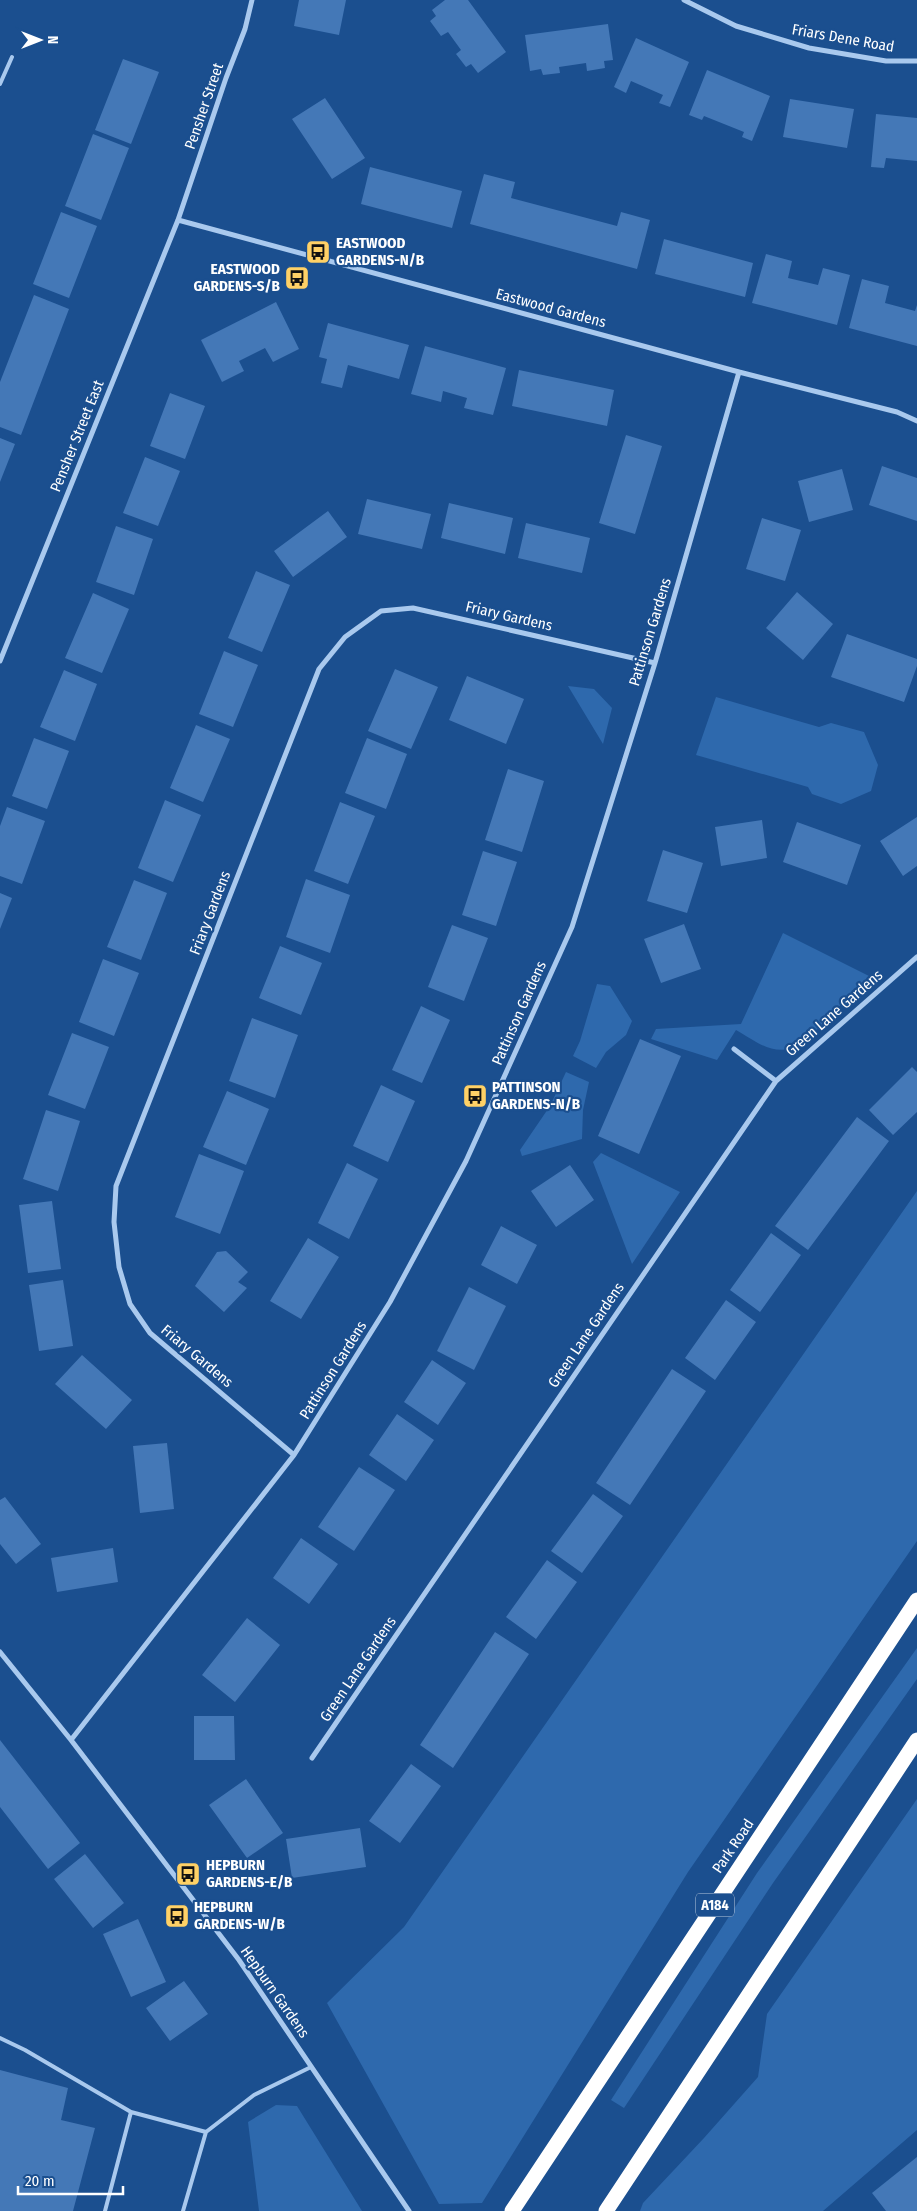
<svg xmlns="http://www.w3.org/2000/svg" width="917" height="2211" font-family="'Fira Sans Condensed',sans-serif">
<rect width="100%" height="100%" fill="#1b4f8f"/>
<!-- green -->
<path fill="#2e69ad" d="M568,686l26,3 18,19 -9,36z
M716,697l103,30 12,-4 33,9 14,33 -7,26 -30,13 -29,-10 -4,-7 -112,-32z
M783,933l86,43 -67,69c-28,12 -42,-1 -66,-15l-19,30 -66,-21 5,-10 85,-5z
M597,984l13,2 22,35 -6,14 -20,17 -10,16 -23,-12 7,-15z
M566,1072l23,10 -6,28 -1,29 -60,17 -2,-6 30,-44z
M601,1153l79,39 -48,72 -39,-102z
M917,1191v350l-229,331 -206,331 -43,1 -112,-201 77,-76z
M917,1648v31l-144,204 -149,225 -13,-8 146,-227z
M917,1799v331l-94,81h-183l3,-8 61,-65 54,-61 9,-63z
M276,2105l21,1 65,105h-103l-11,-89z"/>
<!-- building -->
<path fill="#4478b7" d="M299,0h47l-7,35 -45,-9z
M445,0h23l38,52 -28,21 -7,-9 -5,3 -10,-13 5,-4 -13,-18 -7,4 -11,-15 6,-5 -4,-6z
M608,24l5,36 -9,1 1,7 -18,3 -1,-8 -27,4 1,6 -17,2 -2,-6 -11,2 -5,-36z
M636,38l53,24 -19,45 -11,-4 4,-8 -32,-14 -5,12 -12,-6z
M123,59l36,13 -28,72 -36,-14z
M707,70l63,26 -18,45 -10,-4 2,-5 -40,-16 -2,4 -13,-5z
M325,98l40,60 -33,21 -40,-60z
M790,99l64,10 -7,39 -64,-11z
M876,114l41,4v43l-31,-3 -2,10 -13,-1z
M93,134l36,14 -28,72 -36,-14z
M370,167l92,24 -10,37 -91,-24z
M484,174l31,8 -4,16 106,28 4,-14 29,8 -13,49 -167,-45z
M61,212l36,14 -28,72 -36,-14z
M664,239l89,24 -8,34 -90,-23z
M766,254l26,7 -4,17 30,7 5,-17 27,7 -13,50 -85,-22z
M862,279l27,7 -4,17 30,8 2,-6v41l-68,-18z
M34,295l35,14 -48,126 -21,-8v-45z
M276,302l23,47 -26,13 -8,-14 -26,13 5,10 -22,11 -21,-42z
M328,323l81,22 -10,34 -51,-14 -6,23 -21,-5 6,-24 -8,-2z
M425,346l81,22 -13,47 -29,-7 3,-10 -24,-7 -2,11 -30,-8z
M519,370l95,20 -7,36 -95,-20z
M170,393l35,13 -20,53 -35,-13z
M626,435l36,11 -27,88 -36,-11z
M0,438l15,6 -15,38z
M145,457l35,14 -22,55 -35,-13z
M882,466l35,12v43l-48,-16z
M842,469l11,41 -44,12 -11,-41z
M367,499l64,15 -9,35 -64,-15z
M449,503l64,15 -8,36 -64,-16z
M328,511l19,26 -54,40 -19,-26z
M762,518l39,12 -16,51 -39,-12z
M526,523l64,15 -8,35 -64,-15z
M116,526l37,13 -19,56 -38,-13z
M256,571l34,14 -28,67 -34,-14z
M797,592l36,32 -30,36 -37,-32z
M93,593l36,16 -27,64 -37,-15z
M847,634l70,25v7l-13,36 -73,-25z
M224,651l34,14 -25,62 -34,-13z
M395,669l43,18 -27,62 -43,-18z
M64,670l33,14 -22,57 -35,-14z
M467,676l57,23 -18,45 -57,-24z
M196,725l34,14 -27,63 -33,-14z
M34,738l35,13 -22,58 -35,-13z
M367,738l40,16 -21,55 -41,-16z
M508,769l36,12 -22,71 -37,-12z
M165,800l36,15 -28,67 -35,-14z
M340,802l35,14 -27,68 -34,-13z
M7,807l38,14 -23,63 -22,-8v-50z
M917,817v49l-14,10 -23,-35z
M762,820l5,38 -46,8 -6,-39z
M797,822l64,23 -14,40 -64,-23z
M663,850l40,13 -16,50 -40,-12z
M483,851l34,11 -21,64 -34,-11z
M306,879l44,16 -20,58 -44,-16z
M134,880l33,13 -26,67 -34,-13z
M0,893l12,5 -12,31z
M684,924l17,45 -40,14 -17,-44z
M452,925l36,13 -24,63 -36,-14z
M280,946l42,17 -21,52 -42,-17z
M103,959l36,14 -25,63 -35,-14z
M421,1006l29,14 -28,63 -30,-13z
M252,1018l46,17 -23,63 -46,-17z
M72,1033l37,14 -24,62 -37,-14z
M640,1039l41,17 -42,98 -41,-18z
M912,1067l5,5v40l-24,23 -24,-25z
M381,1085l34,16 -27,61 -35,-16z
M227,1091l42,18 -23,56 -43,-18z
M46,1110l34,11 -22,70 -35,-12z
M857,1117l32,24 -81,109 -33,-24z
M199,1154l45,17 -24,63 -45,-17z
M347,1163l31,16 -29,60 -31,-16z
M570,1165l24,35 -38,27 -25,-36z
M52,1201l9,68 -33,4 -9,-68z
M501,1226l36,19 -20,39 -36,-19z
M771,1233l30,22 -41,57 -30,-22z
M308,1238l31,19 -38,62 -31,-18z
M226,1251l22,21 -10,10 9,6 -23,24 -29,-26 22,-34z
M63,1280l10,66 -34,5 -10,-66z
M469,1287l37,19 -32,64 -37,-19z
M726,1300l30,22 -41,58 -30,-22z
M82,1355l50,45 -26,29 -51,-45z
M432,1360l34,23 -28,42 -34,-23z
M672,1369l34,22 -76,114 -34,-22z
M397,1414l37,26 -28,41 -37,-26z
M167,1443l7,66 -34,4 -7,-67z
M359,1467l36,23 -41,61 -36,-24z
M593,1494l30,22 -41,57 -31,-22z
M5,1497l36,47 -25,20 -16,-20v-44z
M301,1538l37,26 -29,40 -36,-26z
M113,1548l5,34 -61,10 -6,-34z
M547,1560l30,22 -41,57 -30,-22z
M247,1618l33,27 -45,57 -33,-27z
M495,1632l34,22 -76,114 -33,-23z
M194,1716h40l1,44h-41z
M0,1740l80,103 -32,26 -48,-62z
M411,1764l30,22 -41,57 -31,-22z
M246,1779l37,54 -36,25 -38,-53z
M360,1828l6,39 -74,11 -6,-39z
M85,1854l39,49 -31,25 -39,-49z
M138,1919l28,63 -35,15 -28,-63z
M184,1981l24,33 -38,27 -24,-33z
M0,2070l68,18 -7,32 34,8 -22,83h-73z
M917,2157v54h-31l-14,-18z"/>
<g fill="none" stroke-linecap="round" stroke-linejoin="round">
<!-- lane -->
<path stroke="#a9c9ee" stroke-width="4" d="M0,84l12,-27
M0,2038l25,12 106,62
M105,2211l26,-99 75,20
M183,2211l23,-79 48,-37 57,-28"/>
<!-- street -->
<path stroke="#a9c9ee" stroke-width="5" d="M684,0l52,26 73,22 77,13h31
M178,220l561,152 158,40 20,9
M0,661l178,-441 48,-142 19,-49 7,-29
M734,1049l42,32
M294,1455l-144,-122 -20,-29 -11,-37 -5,-45 2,-36 203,-517 26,-32 36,-26 32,-3 242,55
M0,1652l71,88 168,220 170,251
M71,1740l223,-285 96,-153 76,-141 106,-234 83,-264 84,-291
M312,1758l464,-677 141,-124"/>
<!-- highway -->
<path stroke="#fff" stroke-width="15" d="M512,2211l405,-611
M606,2211l311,-471"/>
</g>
<!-- icons -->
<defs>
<symbol id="bus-square" viewBox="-11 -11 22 22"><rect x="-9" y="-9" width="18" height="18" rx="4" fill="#ffd166" stroke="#1b4f8f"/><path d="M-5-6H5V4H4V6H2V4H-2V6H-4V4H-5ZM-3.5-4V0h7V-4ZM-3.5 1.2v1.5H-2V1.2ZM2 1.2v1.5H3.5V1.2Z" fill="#111"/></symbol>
</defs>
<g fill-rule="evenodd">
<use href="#bus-square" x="304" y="238" width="28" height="28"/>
<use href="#bus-square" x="283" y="264" width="28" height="28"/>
<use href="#bus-square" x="461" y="1082" width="28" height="28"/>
<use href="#bus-square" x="174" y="1860" width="28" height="28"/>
<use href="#bus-square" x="163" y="1902" width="28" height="28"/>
</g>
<g text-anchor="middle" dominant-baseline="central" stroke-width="4.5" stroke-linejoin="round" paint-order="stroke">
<!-- shield labels -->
<rect fill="#1b4f8f" stroke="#bbcadd" stroke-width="1" x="696" y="1893.5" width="38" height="23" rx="4"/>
<g font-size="14" font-weight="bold" fill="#fff">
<text x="715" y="1905">A184</text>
</g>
<!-- street labels -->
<g font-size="15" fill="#fff" stroke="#1b4f8f">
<text transform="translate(843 38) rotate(10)">Friars Dene Road</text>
<text transform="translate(204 106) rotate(-71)">Pensher Street</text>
<text transform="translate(551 308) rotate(15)">Eastwood Gardens</text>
<text transform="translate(77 436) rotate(-68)">Pensher Street East</text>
<text transform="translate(509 616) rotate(13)">Friary Gardens</text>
<text transform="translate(650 632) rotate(-73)">Pattinson Gardens</text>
<text transform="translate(210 913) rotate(-69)">Friary Gardens</text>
<text transform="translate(519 1013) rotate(-66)">Pattinson Gardens</text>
<text transform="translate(834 1013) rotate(-41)">Green Lane Gardens</text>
<text transform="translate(586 1335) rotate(-56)">Green Lane Gardens</text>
<text transform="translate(197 1356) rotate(40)">Friary Gardens</text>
<text transform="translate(333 1370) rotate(-58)">Pattinson Gardens</text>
<text transform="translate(358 1669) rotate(-56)">Green Lane Gardens</text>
<text transform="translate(733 1846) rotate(-56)">Park Road</text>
<text transform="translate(275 1992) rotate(55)">Hepburn Gardens</text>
</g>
<!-- poi labels -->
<g font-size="15" font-weight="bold" fill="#fff" stroke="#1b4f8f" text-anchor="start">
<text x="336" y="243">EASTWOOD<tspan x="336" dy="17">GARDENS-N/B</tspan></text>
<text x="280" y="269" text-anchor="end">EASTWOOD<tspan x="280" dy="17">GARDENS-S/B</tspan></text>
<text x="492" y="1087">PATTINSON<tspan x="492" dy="17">GARDENS-N/B</tspan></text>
<text x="206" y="1865">HEPBURN<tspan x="206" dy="17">GARDENS-E/B</tspan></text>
<text x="194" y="1907">HEPBURN<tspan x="194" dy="17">GARDENS-W/B</tspan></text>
</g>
</g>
<!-- north arrow -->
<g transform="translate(40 40) rotate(90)" stroke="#1b4f8f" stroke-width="4" paint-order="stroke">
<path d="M0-4L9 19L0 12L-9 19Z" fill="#ffffff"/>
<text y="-8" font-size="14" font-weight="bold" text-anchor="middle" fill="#ffffff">N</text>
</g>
<!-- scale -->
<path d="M18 2186v8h105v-8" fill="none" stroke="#ffffff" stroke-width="2.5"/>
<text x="25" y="2186" font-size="15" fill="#ffffff" stroke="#1b4f8f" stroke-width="4" paint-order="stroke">20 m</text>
</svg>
